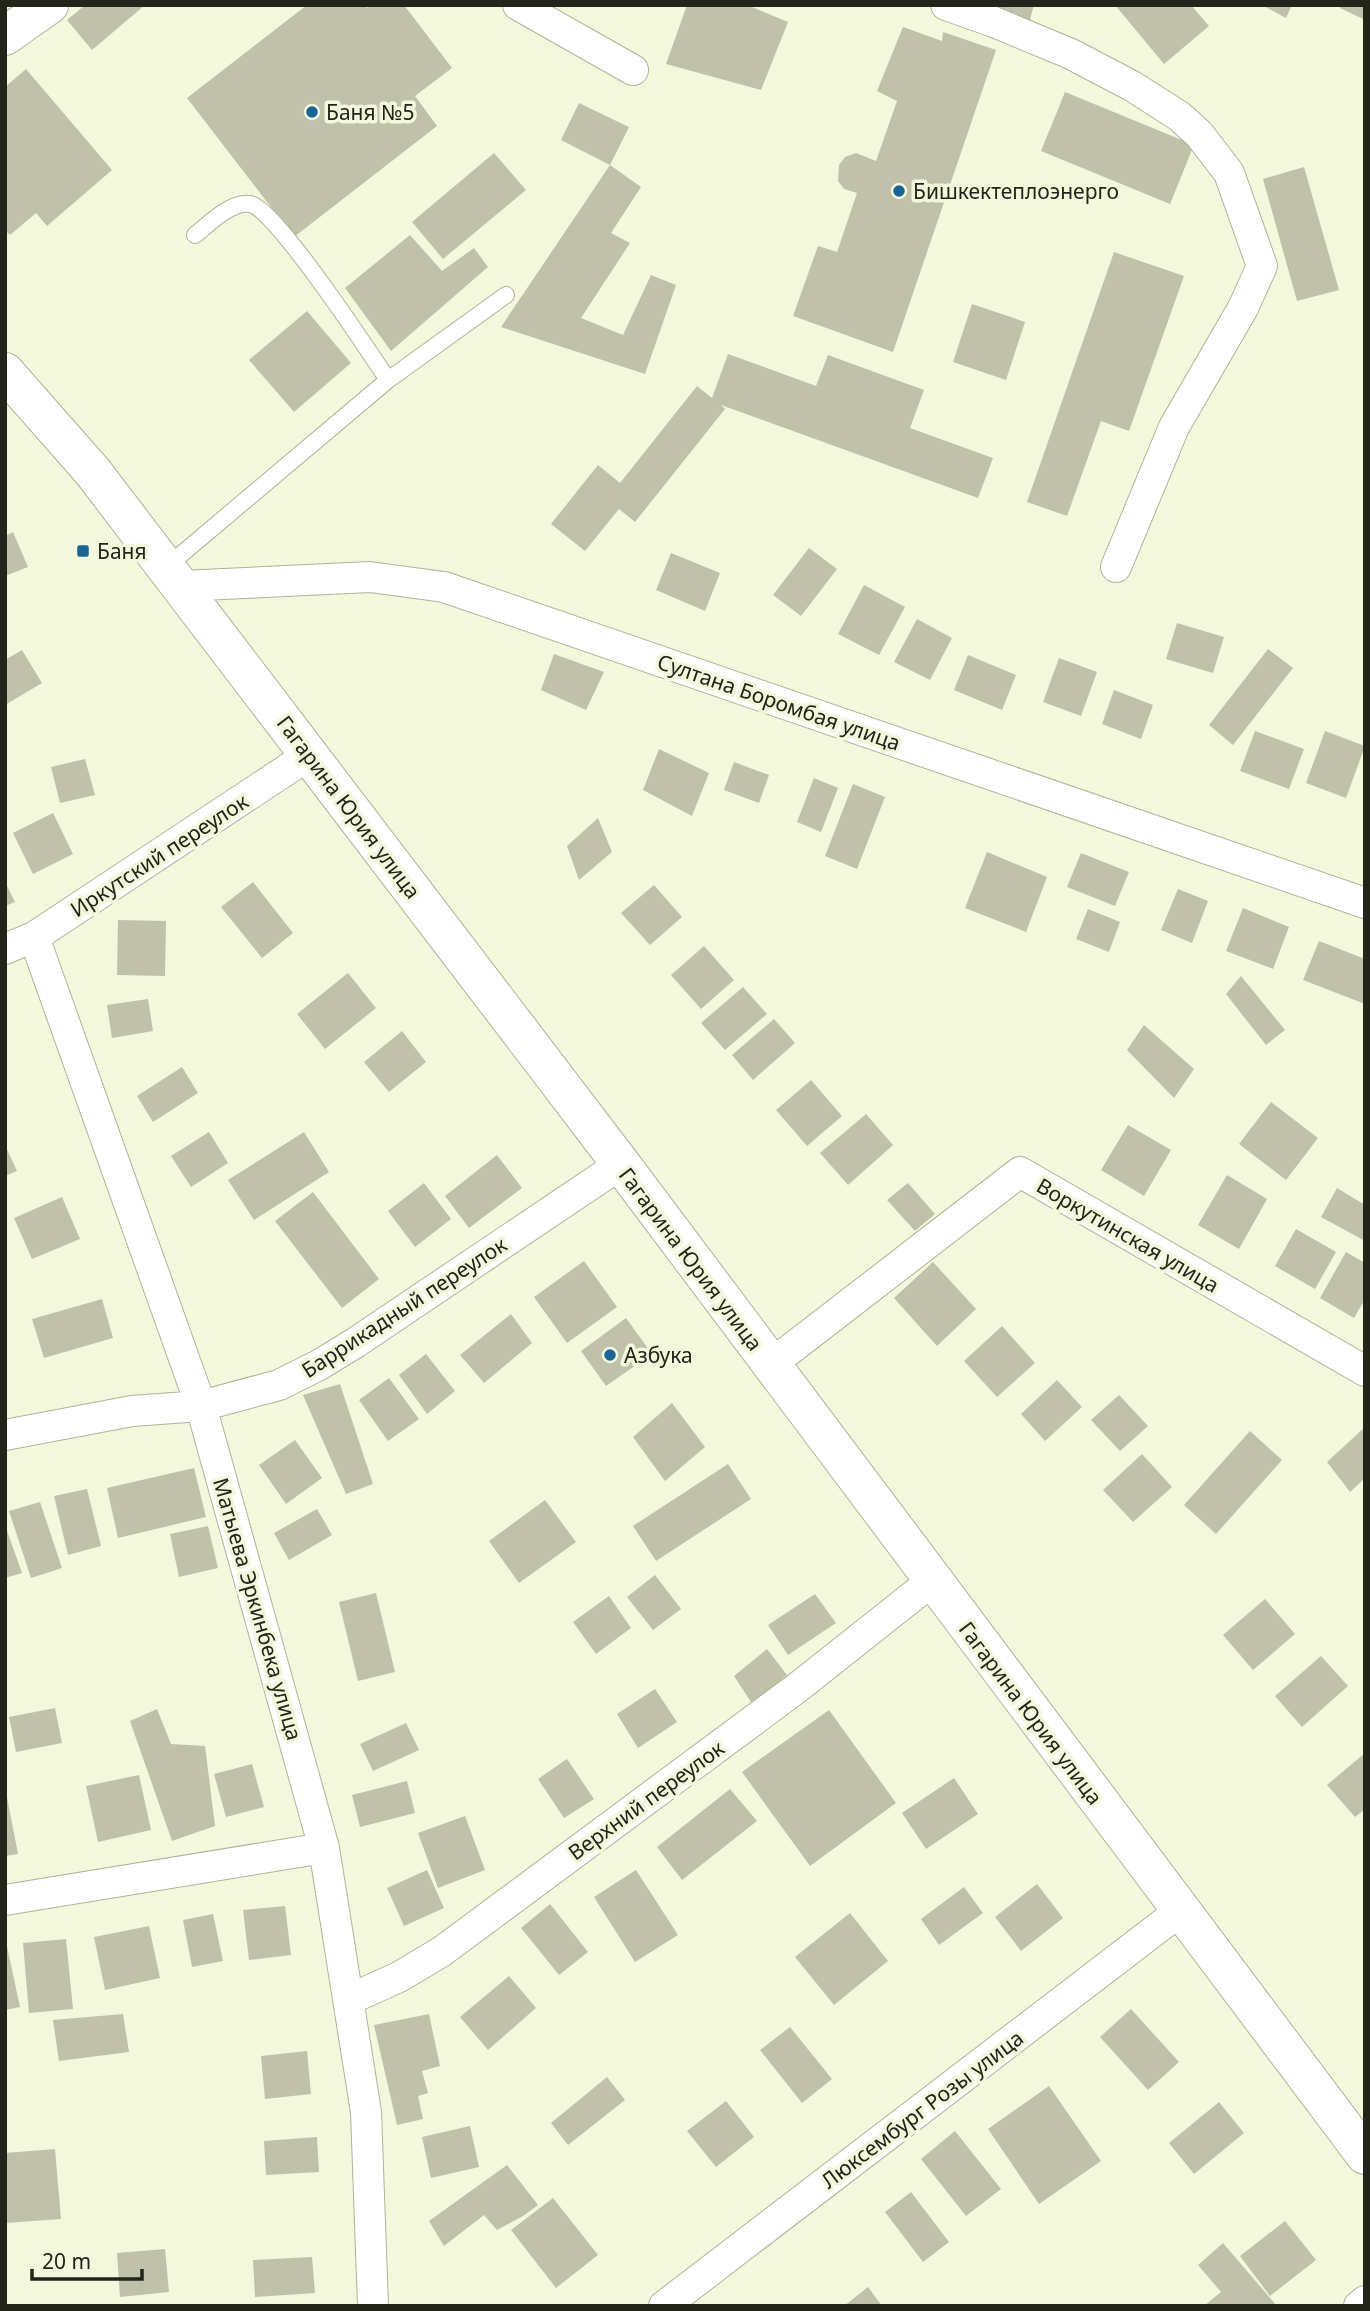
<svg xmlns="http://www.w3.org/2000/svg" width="1370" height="2311" font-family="'Noto Sans',sans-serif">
<rect width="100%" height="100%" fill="#f3f7dc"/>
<!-- building -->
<path fill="#bfc2a9" d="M85,5h60l-53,45 -25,-30z
M307,5h58l2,3 4,-3h33l48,63 -37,28 22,30 -143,111 -107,-139z
M687,5h60l41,17 -27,68 -95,-26z
M973,5h61l-5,18z
M1115,5h76l18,21 -45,38z
M1262,5h30l-6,13z
M1342,5h23v15l-25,-12z
M903,27l39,14 1,-9 53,18 -103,302 -100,-36 25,-70 19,6 20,-59 -13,-4 -6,-8 1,-16 6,-8 11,-4 20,8 21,-60 -20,-10z
M26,69l86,101 -65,56 -11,-13 -26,22 -5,-5v-143z
M1065,92l129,53 -24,59 -129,-53z
M579,103l50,24 -19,38 -49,-25z
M494,153l32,37 -83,69 -31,-37z
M610,165l31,22 -30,46 19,10 -49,75 42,17 28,-60 25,10 -31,89 -144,-47z
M1304,167l35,123 -42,11 -34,-122z
M410,235l32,36 32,-23 14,19 -97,84 -46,-63z
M1114,252l70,24 -55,155 -28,-10 -34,95 -40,-14z
M972,304l53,18 -19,58 -53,-18z
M307,311l44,52 -57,49 -45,-52z
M728,354l88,32 12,-31 96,35 -14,38 83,30 -15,40 -257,-93 4,4 -90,113 -16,-13 -34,42 -34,-27 47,-59 22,18 77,-97 15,12z
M13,532l15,35 -23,9v-40z
M809,548l28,21 -36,47 -28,-21z
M671,553l49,20 -15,38 -49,-21z
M864,585l41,22 -26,48 -41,-21z
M917,619l35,19 -22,42 -36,-18z
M1177,623l47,14 -11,36 -47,-14z
M1268,649l25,19 -60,77 -24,-20z
M22,650l20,33 -37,22v-45z
M554,654l50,18 -18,38 -45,-20z
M968,655l48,20 -14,35 -48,-20z
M1059,658l38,14 -16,44 -38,-14z
M1114,690l39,15 -12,34 -39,-15z
M1255,731l49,18 -15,40 -49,-18z
M1325,731l40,15 -19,52 -40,-15z
M659,749l50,24 -17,43 -49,-26z
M85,759l10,36 -35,8 -9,-36z
M734,762l35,13 -10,28 -35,-13z
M814,778l24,10 -17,44 -24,-10z
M853,784l32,13 -28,72 -32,-13z
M53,813l20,41 -40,20 -20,-41z
M598,818l14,34 -33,28 -12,-34z
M987,852l60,25 -21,55 -61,-24z
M1081,853l48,19 -14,34 -48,-19z
M5,882l10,20 -10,4z
M253,882l40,51 -31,25 -41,-51z
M654,885l28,32 -32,28 -29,-32z
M1178,889l30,12 -16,42 -31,-13z
M1243,908l46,19 -16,42 -47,-18z
M1088,909l32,13 -11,30 -33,-13z
M118,920l48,1 -1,55 -48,-1z
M1319,941l46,18v45l-62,-24z
M704,946l30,34 -33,29 -30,-34z
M348,973l28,35 -51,41 -28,-35z
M1241,976l44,54 -19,15 -40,-51z
M743,987l24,27 -42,36 -24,-27z
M148,999l5,32 -41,7 -5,-33z
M774,1019l21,24 -42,37 -21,-25z
M1144,1025l50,44 -20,29 -47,-48z
M402,1031l24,31 -37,30 -25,-30z
M182,1067l16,26 -45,29 -16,-26z
M811,1080l31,36 -35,30 -31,-36z
M1271,1102l47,36 -32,42 -47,-36z
M866,1114l27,31 -45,40 -28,-32z
M1128,1125l43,25 -27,46 -43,-26z
M209,1132l19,31 -37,24 -20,-31z
M304,1132l25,40 -75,48 -26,-40z
M5,1145l12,26 -12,5z
M497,1155l25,33 -53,40 -24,-32z
M1227,1175l40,24 -28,50 -41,-24z
M424,1183l27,36 -36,28 -27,-36z
M908,1183l27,31 -20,17 -28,-31z
M1337,1188l28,17v36l-44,-24z
M313,1192l66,87 -37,29 -67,-87z
M62,1197l18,42 -48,20 -18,-41z
M1296,1229l40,23 -21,37 -40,-23z
M1346,1252l19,11v36l-11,19 -34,-20z
M584,1261l33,46 -50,36 -33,-46z
M933,1262l43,47 -39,37 -43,-48z
M102,1299l11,39 -69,20 -12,-39z
M511,1314l21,29 -48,40 -24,-28z
M626,1318l26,36 -46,32 -25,-35z
M1002,1326l33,37 -38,34 -33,-36z
M426,1354l29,37 -28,23 -28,-39z
M389,1378l30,41 -31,22 -29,-41z
M1057,1380l25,27 -37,34 -24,-27z
M340,1384l33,100 -27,10 -43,-99z
M1119,1395l29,31 -28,25 -29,-31z
M672,1403l33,44 -40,34 -32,-44z
M1365,1427v51l-15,14 -23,-30z
M1250,1431l32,29 -66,74 -32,-29z
M295,1440l27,38 -36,26 -27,-39z
M1142,1454l30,33 -39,35 -30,-32z
M728,1464l23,35 -95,62 -23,-35z
M194,1468l12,49 -88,21 -11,-50z
M87,1489l14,57 -33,9 -14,-59z
M545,1500l31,42 -57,41 -30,-42z
M40,1502l22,66 -31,10 -22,-67z
M317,1509l15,26 -43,25 -15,-27z
M5,1525l17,48 -17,5z
M208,1526l10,42 -39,9 -9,-43z
M655,1575l26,34 -28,21 -26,-33z
M376,1593l19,79 -37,9 -19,-79z
M815,1594l21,29 -48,32 -20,-30z
M609,1596l22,32 -35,26 -23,-32z
M1265,1599l30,35 -42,36 -30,-35z
M767,1649l20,26 -34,30 -19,-29z
M1321,1656l27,30 -46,41 -27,-31z
M655,1689l22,33 -39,26 -21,-34z
M55,1708l7,35 -46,9 -7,-35z
M157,1709l14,35 34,2 10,80 -43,15 -42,-120z
M829,1710l67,93 -86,63 -68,-94z
M406,1723l13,27 -46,21 -13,-27z
M1365,1753v56l-10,8 -28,-32z
M567,1759l27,40 -30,19 -26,-39z
M252,1764l12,43 -38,10 -12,-43z
M139,1775l12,55 -53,12 -12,-56z
M954,1778l24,36 -52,35 -24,-36z
M407,1781l8,32 -55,14 -8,-32z
M5,1787l13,67 -13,2z
M730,1789l27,32 -75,59 -25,-33z
M465,1816l20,54 -47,18 -20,-55z
M427,1870l17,38 -40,18 -17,-38z
M636,1870l42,65 -43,27 -41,-65z
M1037,1884l26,34 -42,33 -26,-34z
M964,1887l19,26 -44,32 -18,-26z
M550,1904l38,48 -29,23 -38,-47z
M285,1906l6,49 -42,5 -6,-50z
M850,1913l38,48 -54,44 -39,-48z
M213,1914l10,47 -31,6 -9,-47z
M149,1926l11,52 -55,12 -11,-53z
M5,1937l15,70 -15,3z
M66,1939l7,70 -44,4 -6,-70z
M509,1976l27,32 -48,42 -28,-33z
M1131,2009l48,53 -31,28 -48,-53z
M123,2014l6,38 -70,9 -6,-41z
M429,2014l11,52 -18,5 6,22 -10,3 5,23 -26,6 -23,-100z
M790,2027l42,52 -30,24 -42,-53z
M307,2051l4,43 -46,5 -4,-43z
M607,2077l18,23 -57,45 -17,-22z
M1049,2086l52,75 -62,43 -51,-75z
M726,2101l28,36 -38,30 -29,-36z
M1219,2102l25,31 -50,41 -25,-31z
M470,2126l9,41 -48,11 -9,-41z
M955,2131l46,58 -35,27 -45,-57z
M317,2137l2,35 -53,3 -2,-34z
M55,2149l6,70 -56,4v-70z
M507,2165l31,40 -15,11 -26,14 -13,-15 -40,31 -15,-25z
M911,2192l38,50 -26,20 -38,-50z
M553,2198l45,57 -42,33 -45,-58z
M1285,2221l31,39 -46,36 -30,-40z
M1223,2243l54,63h-73l17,-14 -23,-27z
M165,2249l4,43 -49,5 -3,-44z
M312,2257l3,36 -60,4 -2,-37z
M868,2287l14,19h-38z"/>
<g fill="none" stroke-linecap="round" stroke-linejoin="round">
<defs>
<path id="lane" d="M195,235c14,-11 36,-34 55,-31 24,3 120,149 138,176
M165,568l223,-188 118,-85"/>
<path id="street" d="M518,5l115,65
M946,5l48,17 77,32 61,32 47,30 20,18 30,39 33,93 -19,42 -69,119 -58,140
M180,586l190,-9 74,10 921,316
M34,937l167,469 123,442 42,264 7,194
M5,949l29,-12 275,-182
M770,1365l250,-193 345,199
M5,1435l127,-24 69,-5 78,-21 40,-20 36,-22 266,-179
M5,1900l319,-52
M348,2000l51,-23 42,-25 356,-264 135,-107
M664,2306l516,-395
M1359,2306l6,-5"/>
<path id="secondary" d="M5,36l44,-31
M5,372l88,100 216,283 312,409 744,991"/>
</defs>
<!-- lane casing -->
<use href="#lane" stroke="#afb39a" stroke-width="18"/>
<!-- street casing -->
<use href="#street" stroke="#afb39a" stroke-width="32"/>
<!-- secondary casing -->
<use href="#secondary" stroke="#afb39a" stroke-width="40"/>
<!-- lane -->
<use href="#lane" stroke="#fff" stroke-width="16"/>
<!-- street -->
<use href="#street" stroke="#fff" stroke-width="30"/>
<!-- secondary -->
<use href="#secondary" stroke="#fff" stroke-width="38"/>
</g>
<!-- markers -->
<g fill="#186598" stroke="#f3f7dc" stroke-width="2.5">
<circle cx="312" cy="112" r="7"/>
<circle cx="899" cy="191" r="7"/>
<rect x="76" y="544" width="14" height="14" rx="3.5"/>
<circle cx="610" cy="1355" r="7"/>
</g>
<g text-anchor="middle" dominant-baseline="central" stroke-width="7" stroke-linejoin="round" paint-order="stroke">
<!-- poi labels -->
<g font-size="21" fill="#23241a" stroke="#f3f7dc" text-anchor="start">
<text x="326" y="112">Баня №5</text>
<text x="913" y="191">Бишкектеплоэнерго</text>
<text x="97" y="551">Баня</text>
<text x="624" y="1355">Азбука</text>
</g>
<!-- street labels -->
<g font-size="21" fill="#23241a" stroke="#f3f7dc">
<text transform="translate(779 702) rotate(19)">Султана Боромбая улица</text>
<text transform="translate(349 807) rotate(53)">Гагарина Юрия улица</text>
<text transform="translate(159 855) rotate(-33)">Иркутский переулок</text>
<text transform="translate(1128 1235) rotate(30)">Воркутинская улица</text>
<text transform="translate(691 1259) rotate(53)">Гагарина Юрия улица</text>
<text transform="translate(404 1307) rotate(-33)">Баррикадный переулок</text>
<text transform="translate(258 1609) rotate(74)">Матыева Эркинбека улица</text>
<text transform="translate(1031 1713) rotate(53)">Гагарина Юрия улица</text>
<text transform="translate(646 1800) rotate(-36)">Верхний переулок</text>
<text transform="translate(922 2109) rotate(-37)">Люксембург Розы улица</text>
</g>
</g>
<!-- border -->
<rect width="1370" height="2311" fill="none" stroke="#23241a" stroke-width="14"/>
<!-- scale -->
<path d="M32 2269v10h110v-10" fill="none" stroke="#23241a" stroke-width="3.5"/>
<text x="42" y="2269" font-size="21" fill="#23241a" stroke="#f3f7dc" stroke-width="5" paint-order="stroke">20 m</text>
</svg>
